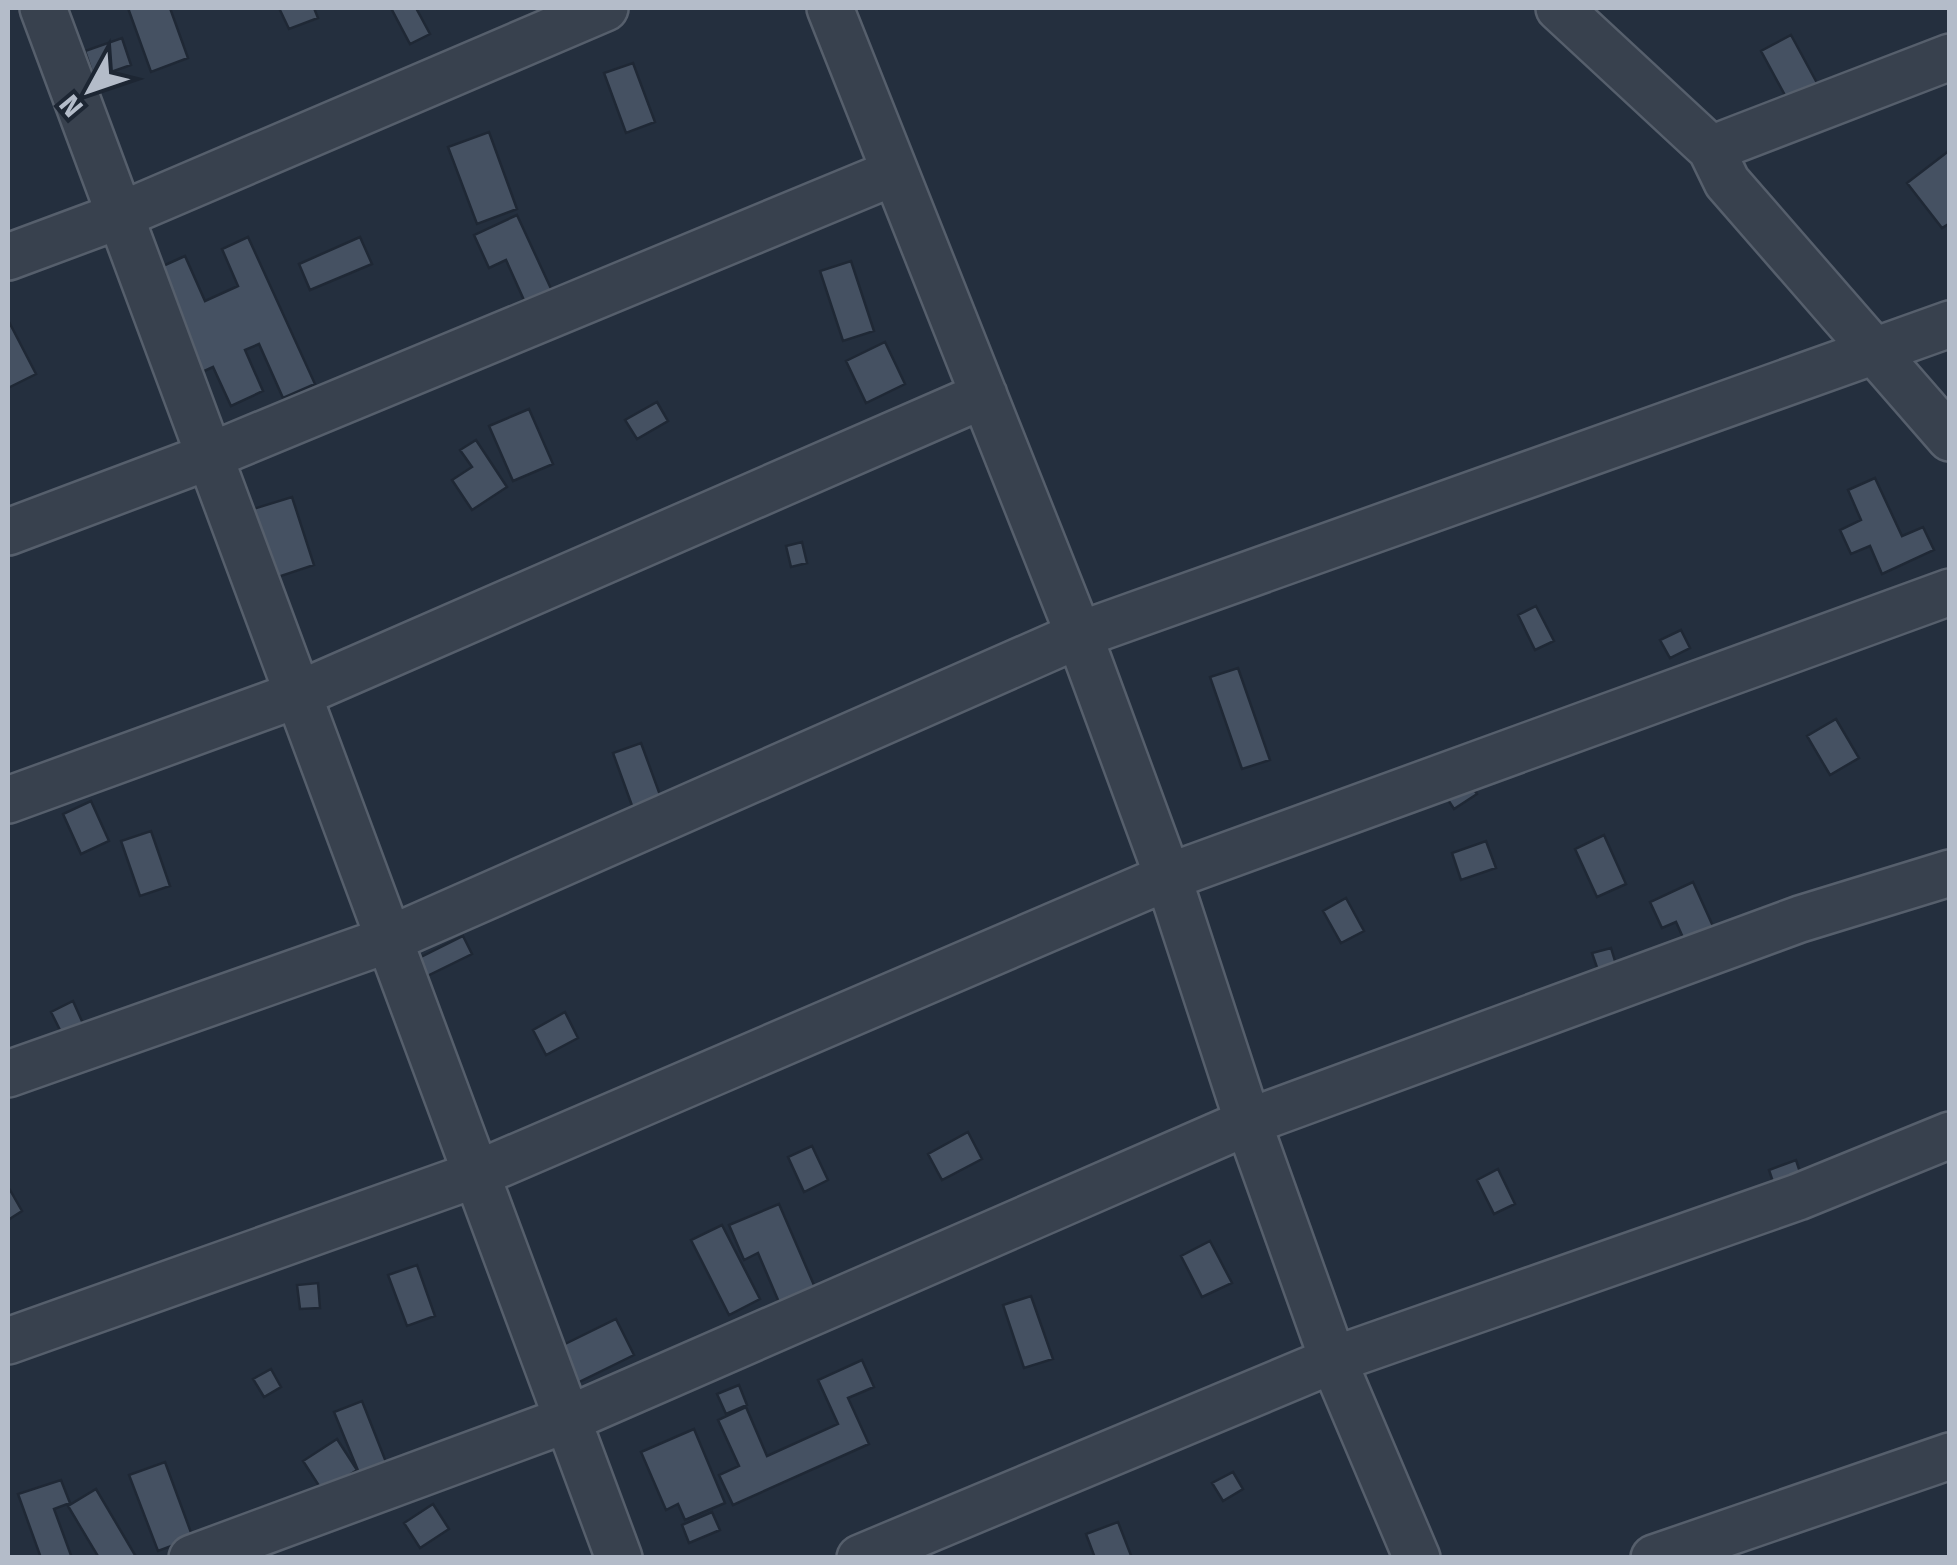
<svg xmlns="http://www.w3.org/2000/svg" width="1957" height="1565" font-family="'Fira Sans',sans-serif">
<rect width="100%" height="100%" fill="#242f3e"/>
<!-- building -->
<path fill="#455162" stroke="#1f2835" stroke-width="2.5" d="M128,8h42l18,50 -37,14z
M279,8h35l4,10 -29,11z
M391,8h25l14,26 -20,10z
M1791,35l45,83 -30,16 -45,-83z
M122,38l9,27 -37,13 -9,-27z
M633,63l22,59 -29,11 -22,-60z
M489,132l28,77 -40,15 -29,-77z
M1950,150v73l-8,5 -35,-45z
M517,215l42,91 -27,12 -26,-58 -17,8 -15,-33z
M248,237l67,147 -32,14 -24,-54 -14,6 18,41 -32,15 -18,-39 -13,6 -46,-103 31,-14 20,45 33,-15 -16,-37z
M360,237l12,27 -62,26 -11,-26z
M851,261l23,70 -31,10 -23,-70z
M8,320l28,54 -28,14z
M885,342l20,42 -39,19 -20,-42z
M657,402l11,19 -31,18 -12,-19z
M529,409l24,55 -40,17 -24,-55z
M476,440l31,47 -35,23 -20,-30 20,-13 -12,-17z
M1875,478l27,58 21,-9 11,23 -52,24 -12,-28 -19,8 -11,-24 21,-10 -13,-30z
M292,497l22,68 -39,13 -22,-69z
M802,542l5,21 -16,4 -5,-21z
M1536,606l18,35 -19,9 -17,-35z
M1681,630l9,18 -20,10 -10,-18z
M1238,668l32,92 -28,9 -32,-92z
M1836,719l23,39 -29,17 -23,-39z
M641,743l26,71 -28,11 -26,-72z
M1457,764l20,30 -23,15 -20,-31z
M91,801l18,40 -28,13 -18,-40z
M151,831l19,55 -30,10 -19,-55z
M1604,835l22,49 -29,13 -22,-48z
M1486,841l10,27 -35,12 -9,-27z
M1693,882l38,84 -29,14 -26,-58 -14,6 -12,-26z
M1346,898l18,33 -23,12 -18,-32z
M463,936l9,18 -51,25 -8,-18z
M1611,948l8,26 -18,5 -9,-26z
M73,1001l12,27 -21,10 -13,-26z
M565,1012l13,26 -32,17 -13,-25z
M968,1132l14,27 -40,21 -14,-26z
M812,1146l16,34 -24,12 -16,-35z
M1796,1160l6,18 -27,10 -6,-18z
M1498,1169l17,35 -21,10 -17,-34z
M10,1190l12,21 -14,9v-29z
M779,1204l44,102 -36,15 -29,-68 -14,7 -15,-35z
M722,1225l38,74 -31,16 -38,-75z
M1210,1241l22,42 -30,14 -21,-41z
M417,1265l18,51 -28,10 -19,-51z
M318,1283l2,25 -20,1 -3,-24z
M1031,1296l22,63 -29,9 -21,-63z
M616,1319l18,36 -57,28 -18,-36z
M862,1360l12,27 -26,11 21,46 -136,61 -14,-30 20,-9 -21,-46 28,-13 21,49 71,-32 -20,-44z
M271,1369l10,18 -17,10 -11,-18z
M739,1385l8,20 -21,9 -9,-20z
M362,1401l24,61 -27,11 -25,-61z
M694,1429l31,74 -40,17 -7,-16 -12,6 -25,-58z
M337,1439l20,31 -34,22 -20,-31z
M165,1462l28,76 -35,13 -29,-76z
M1233,1472l10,17 -20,12 -11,-18z
M61,1480l9,23 -16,6 18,49h-31l-23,-64z
M96,1489l39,66 -4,3h-32l-31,-52z
M433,1504l16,25 -29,19 -16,-25z
M712,1512l8,18 -31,13 -7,-18z
M1118,1522l14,36h-37l-9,-24z"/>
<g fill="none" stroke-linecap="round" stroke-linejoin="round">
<defs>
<path id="minor" d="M43,8l576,1550
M830,8l249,627 89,242 80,245 85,238 84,198
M1559,8l152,141 16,33 223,256
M1711,149l239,-92
M8,257l113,-42 484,-207
M8,532l202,-76 685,-284
M8,800l291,-106 685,-299
M8,1074l382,-135 689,-304 871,-311
M8,1341l469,-167 691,-297 782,-285
M192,1558l376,-139 680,-297 552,-203 150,-46
M860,1558l473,-198 465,-163 152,-62
M1654,1558l296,-102"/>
</defs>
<!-- minor casing -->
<use href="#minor" stroke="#565f6c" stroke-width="50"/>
<!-- minor -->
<use href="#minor" stroke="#38414e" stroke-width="45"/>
</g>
<!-- border -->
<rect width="1957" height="1565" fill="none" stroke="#b4bcc9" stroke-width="20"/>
<!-- north arrow -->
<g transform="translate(90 90) rotate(230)" stroke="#1d2633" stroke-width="8" paint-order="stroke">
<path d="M0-8L18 38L0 25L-18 38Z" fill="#b4bcc9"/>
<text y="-15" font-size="28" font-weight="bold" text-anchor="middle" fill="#b4bcc9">N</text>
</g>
</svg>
